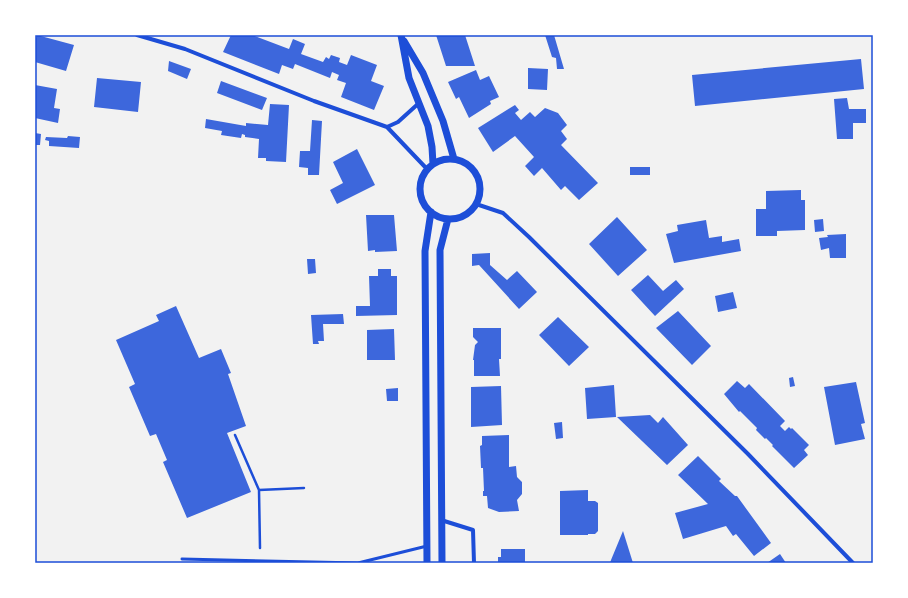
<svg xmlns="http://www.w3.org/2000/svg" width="908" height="598" font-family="Barlow,sans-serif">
<rect width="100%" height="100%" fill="#f2f2f2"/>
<!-- building -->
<path fill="#3d67dc" d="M37,35l37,10 -8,26 -31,-9v-21z
M231,35h21l37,14 4,-10 12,5 -4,10 22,8 3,-5 3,2 2,-4 9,3 -1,4 8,3 4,-10 26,10 -6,16 13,5 -10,24 -33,-13 5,-14 -9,-3 2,-5 -7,-3 -2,6 -35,-14 -2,5 -11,-4 -3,9 -56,-22z
M436,35h29l10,31h-29z
M545,35h9l10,34h-7l-1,-11 -4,-1z
M861,59l3,30 -169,17 -3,-31z
M169,61l22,8 -4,10 -19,-8z
M528,68l20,1 -1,21 -19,-1z
M476,70l4,10 9,-4 10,21 -9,4 1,3 -22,14 -10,-21 -3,2 -8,-17z
M97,78l44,4 -3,30 -44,-5z
M221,81l46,17 -5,12 -45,-17z
M35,85l22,4 -3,19 6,1 -2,14 -23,-5z
M847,98l2,11h17v14h-13v16h-16l-3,-40z
M270,104l19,1 -3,57 -20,-1v-3h-8l1,-19 -14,-2v-2l-3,-1 -1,4 -20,-3 1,-4 -17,-3 1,-9 40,7v-3l22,2z
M515,105l4,5 -4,3 6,7 9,-8 5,5 10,-9 13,5 9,12 -6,6 6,8 -6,6 37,38 -19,17 -14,-14 -4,4 -19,-22 -8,8 -9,-10 9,-9 -19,-21 -22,16 -15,-24z
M312,120l10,1 -3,54h-11v-7l-9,-1 1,-16h10z
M35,133l6,1 -1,11h-5z
M68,136l12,1 -1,11 -30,-2v-5l-4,-1 1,-3 21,1z
M357,149l18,36 -38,19 -7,-14 13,-7 -10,-21z
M630,167h20v8h-20z
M801,190v10h4v30l-28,1v5h-21v-27h10v-18z
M366,215h28l3,36 -22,1v-2l-7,1z
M617,217l30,33 -29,26 -29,-32z
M823,219l1,12 -9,1 -1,-12z
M706,220l3,18 13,-2v6l17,-3 2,12 -67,12 -8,-29 12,-3 -1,-6z
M846,234v24h-16l-1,-10 -8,2 -2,-12 9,-1 -1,-2z
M490,253v12l17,15 10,-9 20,21 -18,17 -40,-44 -7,1v-12z
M307,259h8l1,14 -8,1z
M378,269h13v7h6v39l-41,1v-10h14l-1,-30h9z
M648,275l15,16 13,-11 8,9 -29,27 -24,-26z
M733,292l4,16 -19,4 -3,-16z
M176,306l23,52 22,-9 10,24 -3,1 18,52 -19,7 24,59 -64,26 -24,-56 4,-2 -11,-26 -6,2 -21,-49 6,-3 -19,-44 43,-19 -3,-6z
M678,311l33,35 -19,19 -36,-37z
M343,314l1,10h-21l1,17h-6l1,3h-6l-2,-29z
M558,317l31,30 -20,19 -30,-31z
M473,328h28v31h-2l1,17h-26v-16h-1l2,-15 3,-3 -5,-5z
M394,329l1,31h-28v-30z
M793,377l2,9 -5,1 -1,-9z
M737,381l8,7 4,-4 36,37 -5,5 5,5 4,-4 2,2 1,-1 17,17 -5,5 4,5 -14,13 -22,-22 1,-1 -7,-7 -1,1 -9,-9 1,-2 -17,-17 -1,1 -15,-18z
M856,382l9,41 -4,1 4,15 -30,6 -11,-58z
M614,385l2,32 -29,2 -2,-31z
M501,386l1,39 -31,2v-40z
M398,388v13h-11l-1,-12z
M650,415l8,8 5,-6 25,28 -21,20 -50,-48z
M562,422l1,16 -7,1 -2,-16z
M509,435v32l7,-1 1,11 5,5v12l-5,6 2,11 -20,1 -11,-4 -1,-12h-4v-5h1l-1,-23h-2l-1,-22 2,-1v-9z
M698,456l23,23 -2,2 16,15h2l34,47 -17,13 -18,-22 -3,2 -7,-10 -43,13 -8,-26 33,-9 -30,-29z
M588,490v11h7l3,2v28l-3,3h-7v1h-28v-44z
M623,531l10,32h-23l1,-3z
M501,549h24v14h-27v-6h3z
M780,554l6,9h-19z"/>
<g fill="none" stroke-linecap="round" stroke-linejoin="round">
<!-- path -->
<path stroke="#1d4ed8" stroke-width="2.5" d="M235,435l24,55 45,-2
M259,490l1,58"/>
<!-- service -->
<path stroke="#1d4ed8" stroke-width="3" d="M182,559l177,4
M358,563l69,-17"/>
<!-- minor -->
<path stroke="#1d4ed8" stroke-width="4" d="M137,35l48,14 129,52 73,26 40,42
M387,127l11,-5 21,-19
M476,204l27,9 26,24 219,217 105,109
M441,520l32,10 1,33"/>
<!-- tertiary -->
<path stroke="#1d4ed8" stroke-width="7" d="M401,35l8,43 19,48 4,21 1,17
M404,41l19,32 20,48 11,38
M420 189a30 30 0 1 1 60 0a30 30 0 1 1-60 0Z
M427,563l-2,-312 6,-39
M442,563l-2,-313 8,-31"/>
</g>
<!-- border -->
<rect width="908" height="598" fill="none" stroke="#ffffff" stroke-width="72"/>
<rect x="36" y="36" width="836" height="526" fill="none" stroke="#1d4ed8" stroke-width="1.5"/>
</svg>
